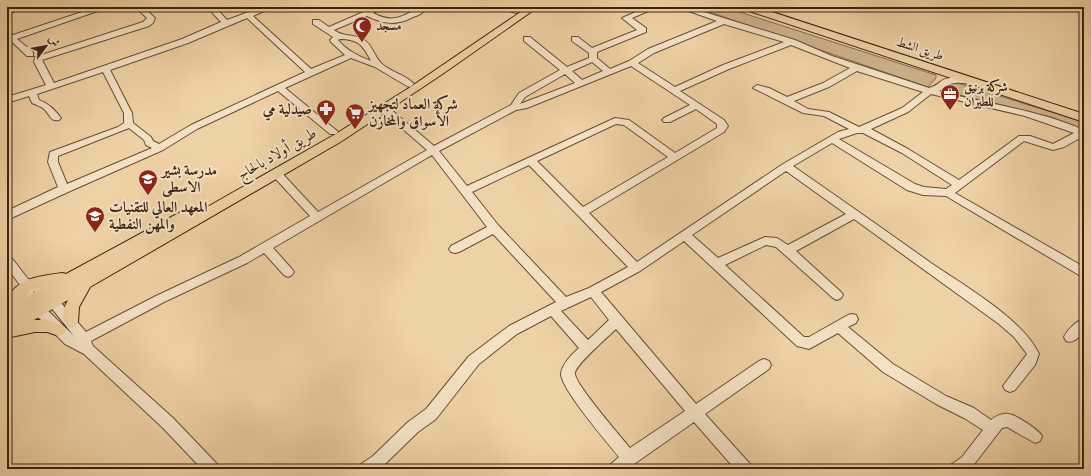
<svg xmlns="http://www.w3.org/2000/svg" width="1091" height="476" font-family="'IM FELL DW Pica',Amiri,serif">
<rect width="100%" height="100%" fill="#eed1a4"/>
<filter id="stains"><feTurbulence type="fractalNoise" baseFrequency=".005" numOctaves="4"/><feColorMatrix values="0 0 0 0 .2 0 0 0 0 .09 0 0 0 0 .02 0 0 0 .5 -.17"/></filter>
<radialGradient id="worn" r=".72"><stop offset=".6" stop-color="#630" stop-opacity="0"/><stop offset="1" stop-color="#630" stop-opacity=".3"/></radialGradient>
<!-- green -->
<path fill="#cfb38b" stroke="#846b4e" d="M695,7h29l212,68v3l-8,9z
M954,82l130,40v8l-32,-13 -106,-25z"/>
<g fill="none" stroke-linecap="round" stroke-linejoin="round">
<defs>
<path id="minor" d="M14,7h11l-18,7v-4z
M97,7h12l-92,32 16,13v4h-6l-16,-15 -4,1v-10l6,3z
M135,7h8l12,11 -2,5 -4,3 -107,34 12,23 128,-44 39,-17 -14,-15h8l12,13 35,-13h11l-20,9 58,53 34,-14 -14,-13 -1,-2 3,-3 -20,-13v-4h6l10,7 46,-20h10l-12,6c19,10 26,5 44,-4h3l4,2c-3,3 -7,5 -11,6 -17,9 -29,7 -46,-1l-33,14c9,7 19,4 29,9 10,6 11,18 19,25 9,8 24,11 32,20l-4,3 -3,-1 -32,-19 -24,-9 -66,30 51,42 2,2 -2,2h-6l-52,-43 -81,38 -34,21 -95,42 -61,28v-9l51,-24 -10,-25 2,-10 68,-25 6,-4v-10l-21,-41 -66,22 2,6c10,4 15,9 22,18l-2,2c-9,2 -9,-6 -15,-11 -3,-3 -8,-4 -12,-6l-3,-7 -22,7v-6l39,-12 -12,-23 1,-5 108,-35 4,-4zM247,18l58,54 -114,53 -32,19 -6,-3 -2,-4 -18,-14 -1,-10 -22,-43 78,-27zM340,39c18,0 23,6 31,22 -12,-5 -24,-10 -33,-21zM129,128l15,12 2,5 6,3 -85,36 -9,-22v-6z
M468,7h42l11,4 -4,2 -18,-4 -21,2z
M647,7h11l-26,11 14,10v4l-49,20v6l13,11 19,-8 19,-12 69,-28 -40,-14h11l107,33 37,16 97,32c5,-2 8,-3 11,-6 9,-7 26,-4 36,-2l1,2 -1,2c-7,1 -13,-2 -20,-1 -8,0 -11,5 -17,8 48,13 98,19 145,39v7h-2l-18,10 -11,3 -29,-9 -69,52 129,74v11l-138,-82 -23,-1 -16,-5 -75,-47 -39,23c46,32 92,64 138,97 32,22 92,56 108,91l-4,11 -20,25 -5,2 -5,-2 -2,-4 24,-32 -13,-17 -15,-13 -145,-105 -58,32 45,41 2,3 -2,3 -4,2 -4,-2 -57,-51 -10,-2 -41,20 79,72h5l39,-22 4,-1 4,1 2,4 -2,4 -8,4 45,37 53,32 28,12 17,12c4,-4 12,-7 18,-6 7,1 30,16 33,22l-2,5 -5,2 -28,-16 -5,1 -30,39 -2,2h-20l2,-5 10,-7 21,-27 -19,-12 -28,-14 -53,-32 -45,-39 -29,16 -12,-3 -113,-105 -44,30 -39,21 95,112 63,-43 5,-2 5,2 2,4 -2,4 -64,45 45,50 2,5h-17l-41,-47 -67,47h-18l2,-5 8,-7c-11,-14 -59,-69 -58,-84 2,-10 11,-19 18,-25l-28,-32 -34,18 -38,30 -43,55 -18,13 -35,34 -4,3h-20l2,-5 12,-8 35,-34 18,-13 43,-53 40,-30 47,-24 -63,-68 -34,18 -4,1 -4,-1 -2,-3 2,-3 36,-19 -55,-72 -159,93 19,21 2,3 -2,3 -4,2 -4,-2 -20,-22 -17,10 -83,39 -73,39 2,5 80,72 44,46 2,5h-17l-39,-41 -79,-74 -19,-10 -30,-30 -11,-18 -4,-11 -13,-17v-12l4,1 17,22 8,2 13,8 37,43 70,-36 83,-39 71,-41 -38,-41 -1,-2 1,-2h8l38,41 109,-62 -45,-39 -1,-2 1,-2h6l46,39 77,-41 8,-12 41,-23 -36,-29v-4h6l37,30 22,-9v-5l-17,-12v-4h6l14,11 45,-18 -15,-12zM724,24l60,18 -61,23 -48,22 -37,-24 16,-10zM791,45l59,23 -27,15 -36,14 -18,-9 -12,-3 -4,3 50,25 21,3 25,13 -11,3 -55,32 -146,98 -48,-49 135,-81 4,-6 -4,-6 -44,-29 49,-22zM592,62l11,9 -21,9 -10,-9zM631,66l59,39 -26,13 -2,2 2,2h6l26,-13 21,15v4l-42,25 -46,-33 -14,-2 -148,68 -28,-35 77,-41 11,-2zM857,71l66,21 -21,16 -43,19 -30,-15 -21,-3 -14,-8 35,-14zM565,74l10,9 -55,21 5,-7zM931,94l94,22 49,17 -21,11 -23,-8h-11l-60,44 -51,-31 -37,-20 37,-17zM616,124l8,1 44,32 -85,50 -46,-46zM857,133h6l39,20 50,32 -6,4 -22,-2 -9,-3 -76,-45zM529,165l99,102 -39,21 -23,9 -68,-72 -26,-33zM786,171l60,43 -58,31 -11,-7 -12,-1 -47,21 -26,-23zM33,291l8,4 33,41 -31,-30zM591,297l18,23 -21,20 -27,-29zM616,329l69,82 -55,37c-8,-10 -57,-66 -55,-75 1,-9 34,-37 41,-44z
M1084,319v13c-6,5 -10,12 -18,9l-2,-4c3,-7 12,-16 20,-18z"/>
<path id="major" d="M528,7h10l-97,68 -99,66 -252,146 -11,20 -1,15 -2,4 -5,2 -5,-2c-5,-9 -3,-17 2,-26l-34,20h13l17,6 2,4 -2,4 -5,2 -12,-4h-12l-24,5 -4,-1c0,-8 -3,-32 1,-38 10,-21 34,-22 54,-25l4,1 120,-65 4,-2 4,2 2,3 -1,2 139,-79 75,-47zM42,288l-17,10 6,-9z"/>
<path id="highway" d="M742,7h15l327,107v8l-341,-113z"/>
</defs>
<!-- minor casing -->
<use href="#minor" stroke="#674e36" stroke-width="2"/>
<!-- major casing -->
<use href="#major" stroke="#3a2312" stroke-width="2"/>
<!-- highway casing -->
<use href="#highway" stroke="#3a2312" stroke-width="2"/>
<!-- minor -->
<use href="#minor" fill="#f4e1c4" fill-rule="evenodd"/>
<!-- major -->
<use href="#major" fill="#eed1a4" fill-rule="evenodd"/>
<!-- highway -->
<use href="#highway" fill="#eed1a4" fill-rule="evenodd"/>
</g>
<!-- icons -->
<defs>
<symbol id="mosque-pin" viewBox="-11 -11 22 30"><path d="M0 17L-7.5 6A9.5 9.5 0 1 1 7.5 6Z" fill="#8f2418" stroke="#f4e1c4"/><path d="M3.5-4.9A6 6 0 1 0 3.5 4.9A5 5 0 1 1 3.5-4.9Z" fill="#fff"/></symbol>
<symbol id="office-pin" viewBox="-11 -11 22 30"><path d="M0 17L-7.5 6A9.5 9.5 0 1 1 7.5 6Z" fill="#8f2418" stroke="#f4e1c4"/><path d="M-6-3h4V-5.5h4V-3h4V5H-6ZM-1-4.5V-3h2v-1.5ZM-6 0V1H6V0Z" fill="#fff"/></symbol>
<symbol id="pharmacy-pin" viewBox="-11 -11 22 30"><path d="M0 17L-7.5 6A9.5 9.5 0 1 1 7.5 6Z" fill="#8f2418" stroke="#f4e1c4"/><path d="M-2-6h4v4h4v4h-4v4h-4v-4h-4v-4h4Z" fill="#fff"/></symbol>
<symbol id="supermarket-pin" viewBox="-11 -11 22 30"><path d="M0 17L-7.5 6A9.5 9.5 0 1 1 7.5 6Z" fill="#8f2418" stroke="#f4e1c4"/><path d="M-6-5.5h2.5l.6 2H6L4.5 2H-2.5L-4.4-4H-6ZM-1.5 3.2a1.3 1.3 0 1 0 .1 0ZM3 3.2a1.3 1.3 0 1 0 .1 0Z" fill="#fff"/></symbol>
<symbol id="school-pin" viewBox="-11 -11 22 30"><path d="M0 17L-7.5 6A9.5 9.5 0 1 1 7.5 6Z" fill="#8f2418" stroke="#f4e1c4"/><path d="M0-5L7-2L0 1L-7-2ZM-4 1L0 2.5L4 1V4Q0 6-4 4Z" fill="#fff"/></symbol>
<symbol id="university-pin" viewBox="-11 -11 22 30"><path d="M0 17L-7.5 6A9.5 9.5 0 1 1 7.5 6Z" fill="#8f2418" stroke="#f4e1c4"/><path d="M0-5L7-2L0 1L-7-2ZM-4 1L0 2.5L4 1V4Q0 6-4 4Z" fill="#fff"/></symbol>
</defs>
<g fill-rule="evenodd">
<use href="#mosque-pin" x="351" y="15" width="22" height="30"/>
<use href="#office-pin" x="939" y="83" width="22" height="30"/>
<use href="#pharmacy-pin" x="315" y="98" width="22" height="30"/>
<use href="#supermarket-pin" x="344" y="102" width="22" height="30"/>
<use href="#school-pin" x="137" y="168" width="22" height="30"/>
<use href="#university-pin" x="84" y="205" width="22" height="30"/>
</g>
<g text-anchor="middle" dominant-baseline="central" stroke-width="4" stroke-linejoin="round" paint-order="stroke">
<!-- far-poi labels -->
<g font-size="13" font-weight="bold" fill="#3a2312" stroke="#f4e1c4" text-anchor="start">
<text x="376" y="26">مسجد</text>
<text x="964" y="87">شركة برنيق<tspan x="964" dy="15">للطيران</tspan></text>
</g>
<!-- far-street labels -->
<g font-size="13" fill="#3a2312" stroke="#f4e1c4">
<text transform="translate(920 49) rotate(18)">طريق الشط</text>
</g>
<!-- poi labels -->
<g font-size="15" font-weight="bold" fill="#3a2312" stroke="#f4e1c4" text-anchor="start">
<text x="369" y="104">شركة العماد لتجهيز<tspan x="369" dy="17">الأسواق والمخازن</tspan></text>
<text x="312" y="109" text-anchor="end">صيدلية مي</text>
<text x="162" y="170">مدرسة بشير<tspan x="162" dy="17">الاسطى</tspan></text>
<text x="109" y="207">المعهد العالي للتقنيات<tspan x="109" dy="17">والمهن النفطية</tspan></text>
</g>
<!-- street labels -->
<g font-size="15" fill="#3a2312" stroke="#f4e1c4">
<text transform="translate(277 154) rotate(-30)">طريق أولاد بالحاج</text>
</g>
</g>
<!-- margin -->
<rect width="1091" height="476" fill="none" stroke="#eed1a4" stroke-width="24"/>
<rect x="8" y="8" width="1075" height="460" fill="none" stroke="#3a2312" stroke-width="2"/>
<rect x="12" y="12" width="1067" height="452" fill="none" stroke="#3a2312"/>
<!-- north arrow -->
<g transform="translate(46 46) rotate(58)" stroke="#f4e1c4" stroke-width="3" paint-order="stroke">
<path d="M0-3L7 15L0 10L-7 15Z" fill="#3a2312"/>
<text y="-6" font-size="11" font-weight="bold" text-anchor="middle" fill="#3a2312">ش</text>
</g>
<rect width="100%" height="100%" filter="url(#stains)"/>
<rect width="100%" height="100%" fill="url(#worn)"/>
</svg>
